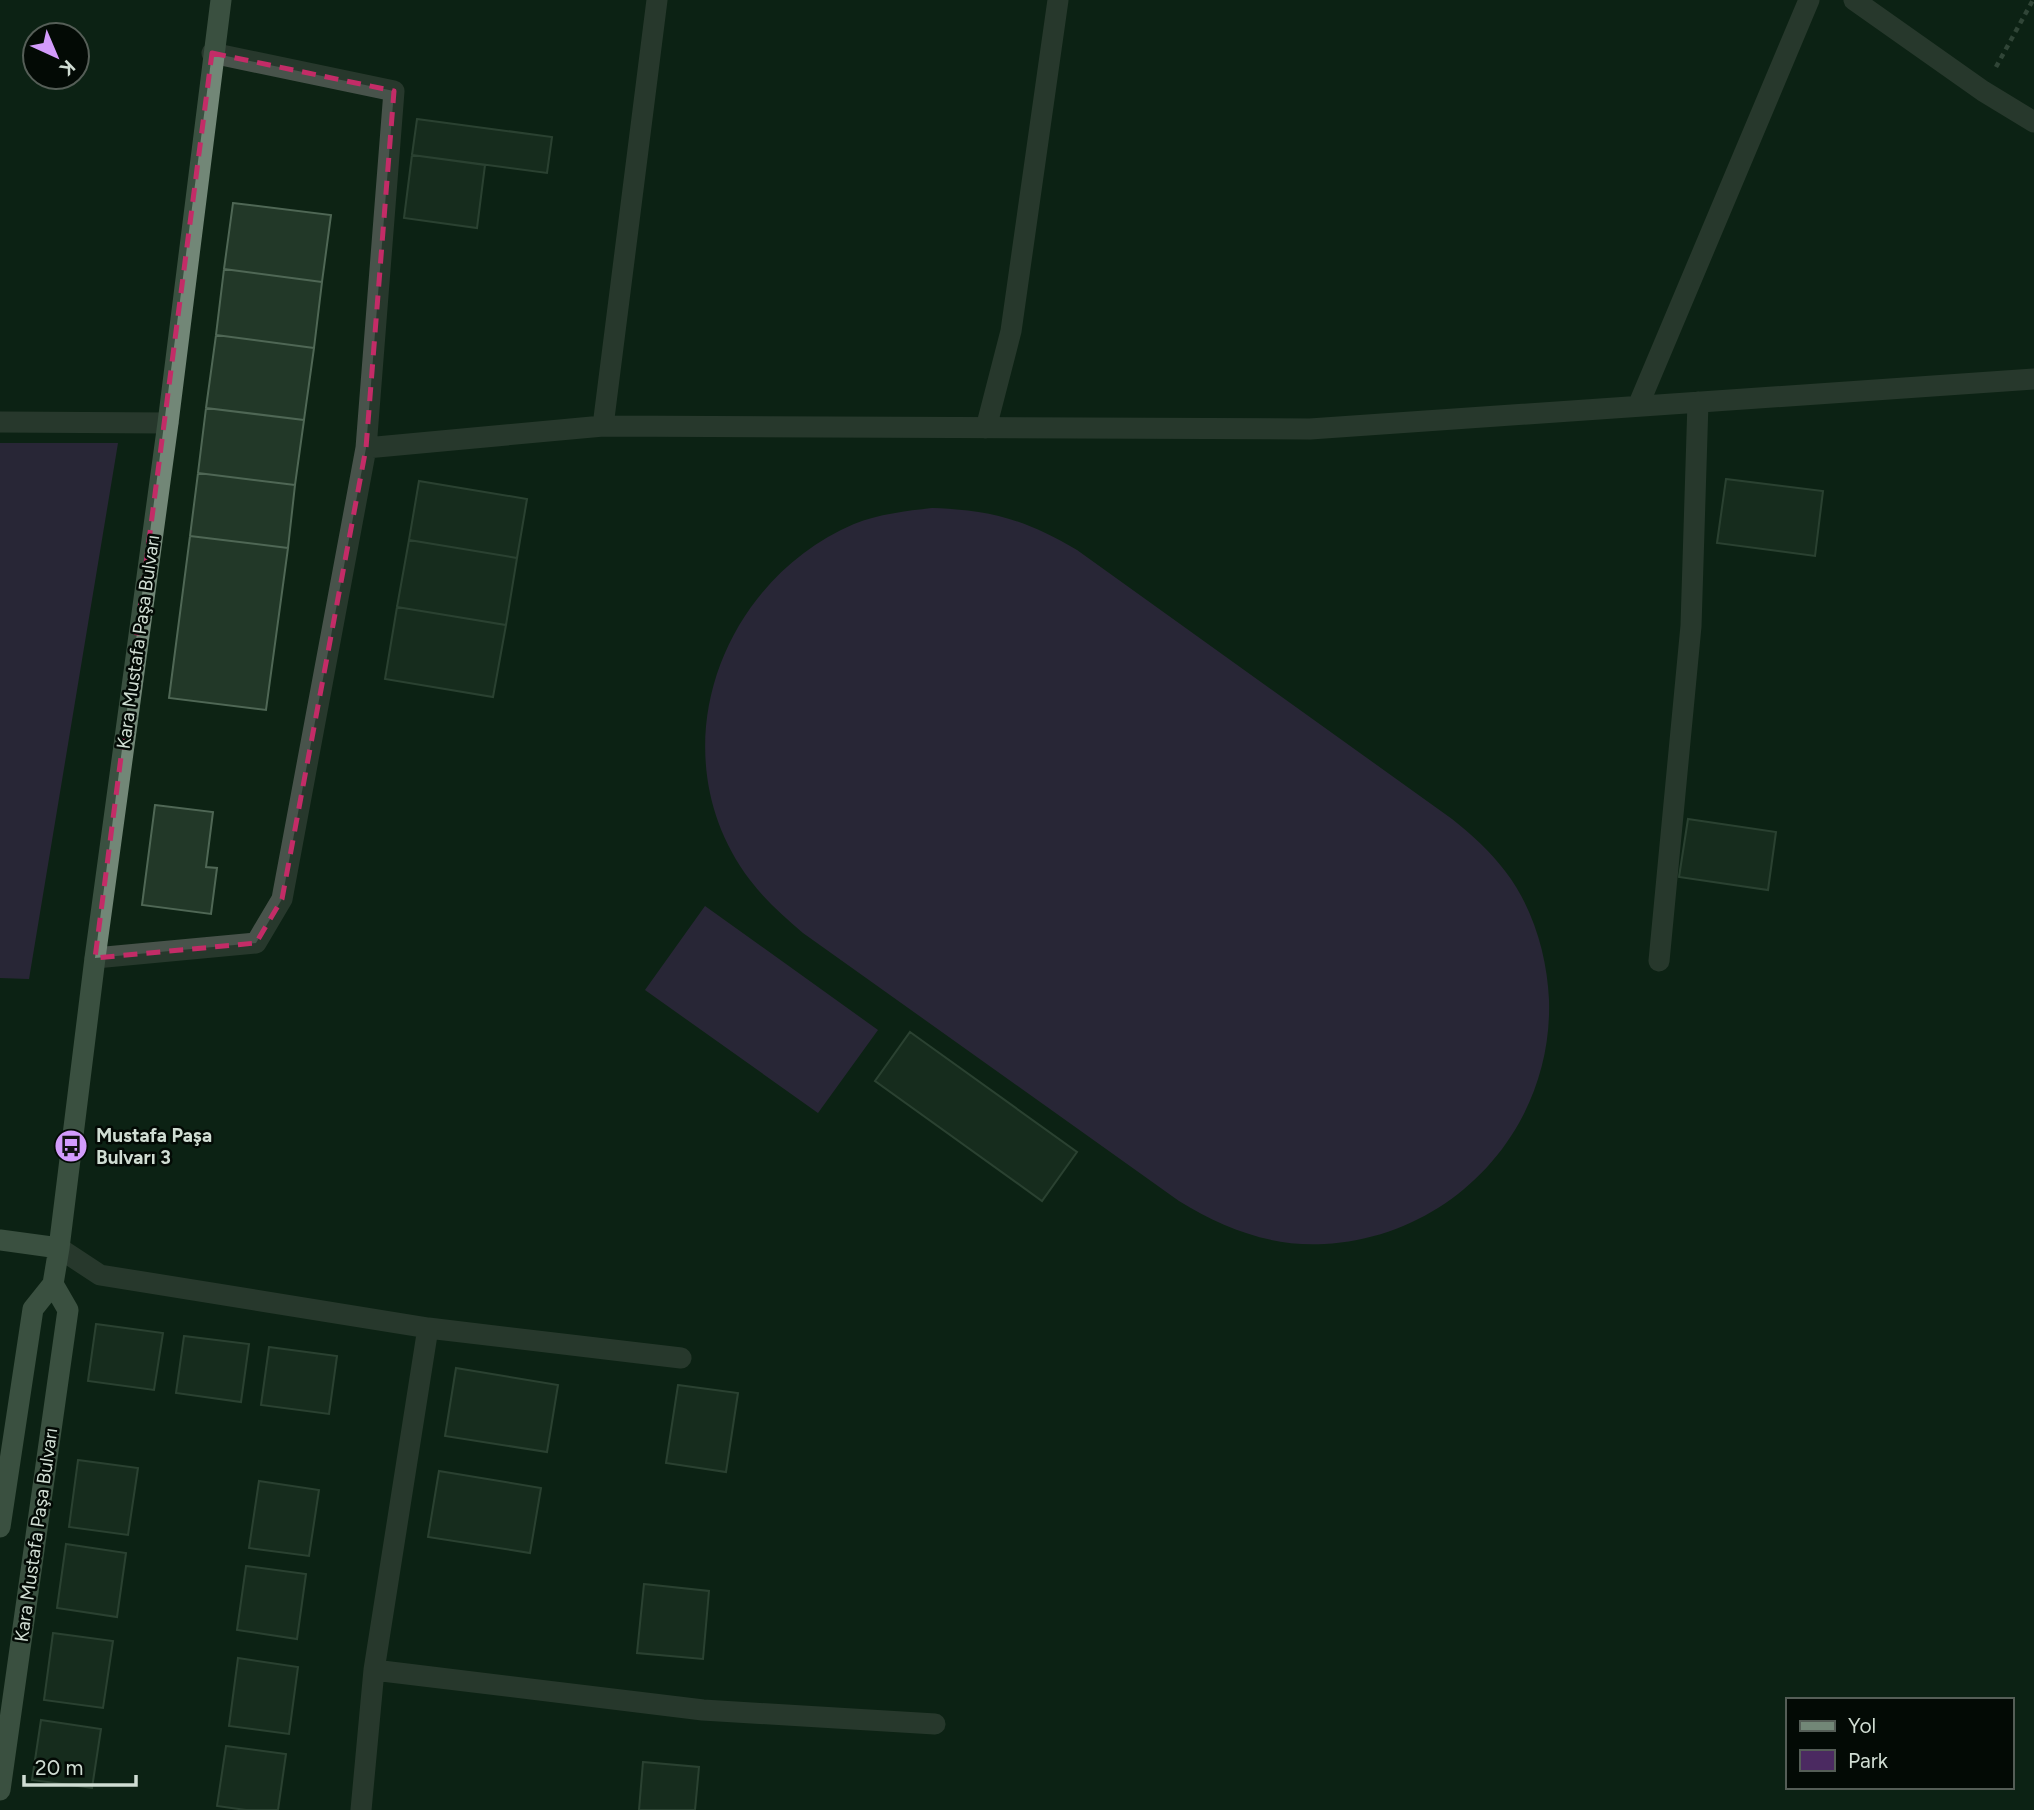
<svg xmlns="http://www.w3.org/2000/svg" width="2034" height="1810" font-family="Figtree,sans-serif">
<rect width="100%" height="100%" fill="#0d2314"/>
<!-- green -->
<path fill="#4b2a61" d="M0,443h118l-89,536 -29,-1z
M932,508c60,2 94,12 145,42l375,269c20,16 38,32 53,52 28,36 42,84 44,129 4,129 -96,237 -225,244 -53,3 -101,-16 -145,-43l-376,-268c-20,-17 -38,-33 -53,-53 -93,-123 -33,-297 104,-356 25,-10 52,-13 78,-16z
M705,906l173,124 -60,83 -173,-123z"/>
<!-- building -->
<path fill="#223828" stroke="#4f6755" stroke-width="2" d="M417,119l135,18 -5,36 -135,-18z
M412,155l73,10 -8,63 -73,-10z
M233,203l98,12 -9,67 -98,-13z
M224,269l98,13 -8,66 -98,-13z
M216,335l98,13 -10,72 -98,-12z
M206,408l98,12 -9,65 -97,-12z
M198,473l97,12 -7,63 -98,-12z
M1726,479l97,12 -8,65 -98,-13z
M419,481l108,18 -10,59 -108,-18z
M190,536l98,12 -22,162 -97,-12z
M409,540l108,18 -11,67 -109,-18z
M397,607l109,18 -13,72 -108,-18z
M155,805l58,7 -7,55 11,1 -6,46 -69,-9z
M1688,819l88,13 -8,58 -89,-13z
M910,1032l167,120 -35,49 -167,-120z
M96,1324l67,9 -9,57 -66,-9z
M184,1336l65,8 -8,58 -65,-9z
M269,1347l68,9 -8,58 -68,-9z
M456,1368l102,17 -11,67 -102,-16z
M678,1385l60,8 -12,79 -60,-9z
M78,1460l60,8 -10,67 -59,-8z
M439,1471l102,17 -11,65 -102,-16z
M259,1481l60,9 -10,66 -60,-8z
M66,1544l60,9 -9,64 -60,-9z
M246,1566l60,8 -9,65 -60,-9z
M644,1584l65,7 -6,68 -66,-6z
M53,1633l60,8 -10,67 -59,-8z
M238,1658l60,9 -9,67 -60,-8z
M41,1720l60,9 -9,59 -60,-8z
M226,1746l60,8 -8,56h-32l-29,-4z
M643,1762l56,5 -4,43h-56z"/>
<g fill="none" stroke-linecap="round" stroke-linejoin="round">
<!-- path -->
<path stroke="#5c6f62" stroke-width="4.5" stroke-dasharray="5 5" stroke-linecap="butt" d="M1996,67l37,-67"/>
<!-- minor -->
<path stroke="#48534b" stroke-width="21" d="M1854,0l129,91 51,31
M212,53l182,38 -28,357 237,-22 707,3 724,-50
M1638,406l171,-406
M0,422l168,1
M603,426l54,-426
M986,428l25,-97 47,-331
M95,958l161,-15 26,-44 84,-451
M1659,961l32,-335 7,-224
M59,1248l41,27 328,53 253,30
M374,1670l329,40 232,14
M361,1810l13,-140 54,-342"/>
<!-- major -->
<path stroke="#728777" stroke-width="21" d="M0,1240l59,8
M0,1527l33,-218 20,-25 6,-36 36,-290 73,-535 53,-423
M0,1790l68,-480 -15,-26"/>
</g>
<!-- marked area -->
<path d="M0 0H2034V1810H0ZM212,53l182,38 -28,357 -84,451 -26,44 -161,15z" fill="#0d2314" fill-opacity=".55" fill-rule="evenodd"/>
<path fill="none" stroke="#c32c67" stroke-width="5" stroke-dasharray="14 9" stroke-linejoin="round" d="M212,53l182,38 -28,357 -84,451 -26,44 -161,15z"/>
<!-- icons -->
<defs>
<symbol id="bus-disc" viewBox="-11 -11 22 22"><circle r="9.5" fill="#d39cfc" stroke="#030a05"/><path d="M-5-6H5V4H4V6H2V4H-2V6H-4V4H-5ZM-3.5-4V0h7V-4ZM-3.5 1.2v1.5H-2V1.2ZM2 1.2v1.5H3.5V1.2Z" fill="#111"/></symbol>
</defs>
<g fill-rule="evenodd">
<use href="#bus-disc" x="52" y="1127" width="38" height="38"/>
</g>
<g text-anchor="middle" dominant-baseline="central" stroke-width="5" stroke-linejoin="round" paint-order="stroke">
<!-- street labels -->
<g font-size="19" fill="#d0ddd3" stroke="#030a05">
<text transform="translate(138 642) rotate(-82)">Kara Mustafa Paşa Bulvarı</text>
<text transform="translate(36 1535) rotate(-82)">Kara Mustafa Paşa Bulvarı</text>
</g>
<!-- poi labels -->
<g font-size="19" font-weight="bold" fill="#d0ddd3" stroke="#030a05" text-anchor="start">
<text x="96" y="1135">Mustafa Paşa<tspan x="96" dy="22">Bulvarı 3</tspan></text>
</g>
</g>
<!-- legend -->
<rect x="1786" y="1698" width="228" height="91" fill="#030a05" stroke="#555e57" stroke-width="2"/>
<rect x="1800" y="1721" width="35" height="10" fill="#728777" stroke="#555e57" stroke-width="2"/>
<text x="1848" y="1733" font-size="21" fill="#d0ddd3">Yol</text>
<rect x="1800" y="1750" width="35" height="21" fill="#4b2a61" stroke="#555e57" stroke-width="2"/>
<text x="1848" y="1768" font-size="21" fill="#d0ddd3">Park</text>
<!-- north arrow -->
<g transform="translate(56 56) rotate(136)"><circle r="33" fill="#030a05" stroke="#555e57" stroke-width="2"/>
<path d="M0-5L12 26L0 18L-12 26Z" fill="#d39cfc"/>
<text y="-10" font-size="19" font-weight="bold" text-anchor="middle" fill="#d0ddd3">K</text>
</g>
<!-- scale -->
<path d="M24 1775v10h112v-10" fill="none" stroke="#d0ddd3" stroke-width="3.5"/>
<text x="35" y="1775" font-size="21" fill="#d0ddd3" stroke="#030a05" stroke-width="5" paint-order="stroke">20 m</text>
</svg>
